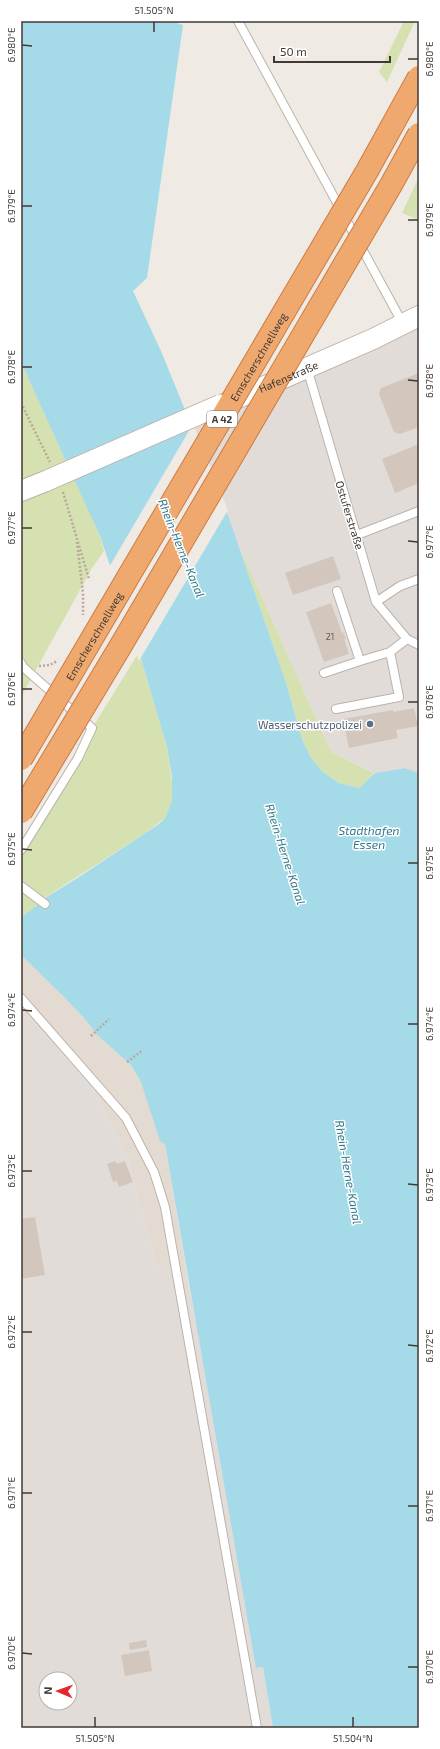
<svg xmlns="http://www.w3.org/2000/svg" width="440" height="1749" font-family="'Exo 2',sans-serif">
<rect width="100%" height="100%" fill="#f0eae4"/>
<!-- residential -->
<path fill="#e3dad2" d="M21,955l42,41 23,24 10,14 35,31 10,17 24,62 23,136 -32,-17 -29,-105 -35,-71 -71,-80z"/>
<!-- industrial -->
<path fill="#e2dcd9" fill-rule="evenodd" d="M419,323v450l-14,-5 -30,5 -44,-21 -93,-208 -47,-120z
M21,1007l71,80 35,71 29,105 32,17 75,387 10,61h-252zM46,1679h24v24h-24z"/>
<!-- green -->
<path fill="#d5e1b0" d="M404,21h11l-28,61 -8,-10z
M419,177v43l-17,-7z
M21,362l54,117 25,57 4,15 -12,17 -71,129z
M238,544l93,208 43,21 -15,15 -20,-5 -16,-11 -12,-14 -9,-19 -16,-56z
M139,652l28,95 6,43 -1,11 -7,17 -21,16 -100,64 -5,6 -18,13v-73z"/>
<!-- water -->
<path fill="#a5dbe8" d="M21,21h150l12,4 -36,253 -14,13 28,60 68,167 57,165 16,56 9,19 12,14 16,11 20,5 16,-15 30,-5 14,5v955h-146l-10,-61 -7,1 -91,-524 -5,-3 -19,-59 -10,-17 -35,-31 -10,-14 -23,-24 -42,-41v-38l18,-13 6,-6 34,-21 80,-53 6,-6 7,-17v-24l-5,-30 -28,-95 -39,-116 -79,-174z"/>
<!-- pier -->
<path fill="#f0eae4" d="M193,424l35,86 -89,151 -31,-92z"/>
<!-- building -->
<path fill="#d3c6bd" d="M419,373v54l-19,7 -6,-2 -15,-38 2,-6z
M419,444v39l-24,10 -13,-34z
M333,556l8,23 -48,16 -8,-22z
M331,603l11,30 1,-1 3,7h-2l5,15 -25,8 -18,-50z
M414,708l4,18 -22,4 2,8 -49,10 -6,-29 50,-9v2z
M115,1161l2,3 8,-3 8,21 -14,5 -2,-6 -4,1 -6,-18z
M35,1217l10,58 -24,4v-60z
M146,1640l1,7 -17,3 -1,-7z
M149,1650l3,21 -27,5 -4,-21z"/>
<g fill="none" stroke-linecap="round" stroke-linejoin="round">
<defs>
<path id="service" d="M238,21l165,303
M307,368l69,234 31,37 12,6
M357,535l62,-24
M376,602l24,-16 19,-7
M360,661l30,-9 17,-13
M21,663l2,4 69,61 -14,30 -57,92
M324,673l36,-12 -23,-70
M336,709l63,-12 -9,-45
M21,886l24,18
M21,998l105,120 28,54 11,35 92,521"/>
<g id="tertiary">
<path id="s1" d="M224,404l149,-65 46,-23"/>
<path d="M21,491l25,-10"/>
</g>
</defs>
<!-- service casing -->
<use href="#service" stroke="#bdb2aa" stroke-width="10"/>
<!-- tertiary casing -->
<use href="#tertiary" stroke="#bdb2aa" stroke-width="22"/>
<!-- path -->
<path stroke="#baa89a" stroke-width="2.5" stroke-dasharray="2 2" stroke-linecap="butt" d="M21,403l29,59
M63,492l26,87
M77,542l6,51v22
M39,666l11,-1 7,-4
M91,1036l18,-17
M127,1062l16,-12"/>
<!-- service -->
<use href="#service" stroke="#fff" stroke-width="8"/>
<!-- tertiary -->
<use href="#tertiary" stroke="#fff" stroke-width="20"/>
<defs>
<path id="tertiary-bridge" d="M46,481l174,-76"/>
<g id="motorway-bridge">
<path id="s2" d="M21,759l346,-588 52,-94"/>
<path d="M21,812l102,-170 268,-457 28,-51"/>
</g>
</defs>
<!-- tertiary-bridge casing -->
<use href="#tertiary-bridge" stroke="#bdb2aa" stroke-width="22" stroke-linecap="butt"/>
<!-- motorway-bridge casing -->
<use href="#motorway-bridge" stroke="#cd7b41" stroke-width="24" stroke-linecap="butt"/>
<!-- tertiary-bridge -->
<use href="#tertiary-bridge" stroke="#fff" stroke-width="20"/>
<!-- motorway-bridge -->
<use href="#motorway-bridge" stroke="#efa96f" stroke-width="22"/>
</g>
<!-- ticks -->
<path fill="none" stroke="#413934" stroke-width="1.5" d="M154,32v-10M22,45l10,1M408,59h10M22,206h10M408,220h10M22,367h10M408,380l10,1M22,528h10M408,541l10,1M22,689h10M408,702h10M22,849l10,1M408,863h10M22,1010l10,1M408,1024h10M22,1171h10M408,1184l10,1M22,1332h10M408,1345l10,1M22,1493h10M408,1506h10M22,1653l10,1M408,1667h10M95,1727v-10M353,1727v-10"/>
<!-- markers -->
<circle fill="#5c6f8a" stroke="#fff" stroke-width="1.5" cx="370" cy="724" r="4"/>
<g text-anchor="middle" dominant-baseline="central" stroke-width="3" stroke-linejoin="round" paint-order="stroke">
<!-- number labels -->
<g font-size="9" fill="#665c56">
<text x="330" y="636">21</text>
</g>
<!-- shield labels -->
<rect fill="#fff" stroke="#7a7471" stroke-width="1" x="207" y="411" width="30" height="16" rx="3"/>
<g font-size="10" font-weight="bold" fill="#413934">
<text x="222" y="419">A 42</text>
</g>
<!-- street labels -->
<g font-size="11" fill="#413934" stroke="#fff">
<text stroke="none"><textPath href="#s2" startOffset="467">Emscherschnellweg</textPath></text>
<text stroke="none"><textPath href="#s1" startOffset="70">Hafenstraße</textPath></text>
<text transform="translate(350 515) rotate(73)">Ostuferstraße</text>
<text stroke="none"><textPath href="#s2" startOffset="143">Emscherschnellweg</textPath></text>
</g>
<!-- service labels -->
<g font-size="11" fill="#4e5e75" stroke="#fff" text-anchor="end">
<text x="362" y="724">Wasserschutzpolizei</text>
</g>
<!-- water labels -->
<g font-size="12" font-style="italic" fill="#337a8c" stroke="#fff">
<text transform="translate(182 548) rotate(68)">Rhein-Herne-Kanal</text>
<text x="369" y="830">Stadthafen<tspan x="369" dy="14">Essen</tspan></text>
<text transform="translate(286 854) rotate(72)">Rhein-Herne-Kanal</text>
<text transform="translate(349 1172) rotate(80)">Rhein-Herne-Kanal</text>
</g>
</g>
<!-- border -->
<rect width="440" height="1749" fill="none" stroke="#ffffff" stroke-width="44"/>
<!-- north arrow -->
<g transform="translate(58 1691) rotate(272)"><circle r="19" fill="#ffffff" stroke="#b3b0ae"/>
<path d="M0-3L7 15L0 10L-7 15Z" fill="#e42632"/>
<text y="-6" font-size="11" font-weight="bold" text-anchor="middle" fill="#413934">N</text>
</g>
<!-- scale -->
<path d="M274 56v6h116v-6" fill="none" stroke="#413934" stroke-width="2"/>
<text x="280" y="56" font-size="12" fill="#413934" stroke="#ffffff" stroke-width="3" paint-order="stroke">50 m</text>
<rect x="22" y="22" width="396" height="1705" fill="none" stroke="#413934" stroke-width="1.5"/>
<g font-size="10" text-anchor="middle" fill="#413934">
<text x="154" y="14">51.505°N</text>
<text transform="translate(11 45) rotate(-90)" y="4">6.980°E</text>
<text transform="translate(429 59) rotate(-90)" y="4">6.980°E</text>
<text transform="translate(11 206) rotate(-90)" y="4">6.979°E</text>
<text transform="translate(429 220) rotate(-90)" y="4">6.979°E</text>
<text transform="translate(11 367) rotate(-90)" y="4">6.978°E</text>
<text transform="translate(429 381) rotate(-90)" y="4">6.978°E</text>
<text transform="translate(11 528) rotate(-90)" y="4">6.977°E</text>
<text transform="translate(429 542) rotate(-90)" y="4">6.977°E</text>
<text transform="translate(11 689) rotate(-90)" y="4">6.976°E</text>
<text transform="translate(429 702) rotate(-90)" y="4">6.976°E</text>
<text transform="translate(11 849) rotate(-90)" y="4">6.975°E</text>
<text transform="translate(429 863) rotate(-90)" y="4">6.975°E</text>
<text transform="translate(11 1010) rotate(-90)" y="4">6.974°E</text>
<text transform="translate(429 1024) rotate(-90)" y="4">6.974°E</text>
<text transform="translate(11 1171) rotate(-90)" y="4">6.973°E</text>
<text transform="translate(429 1185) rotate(-90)" y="4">6.973°E</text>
<text transform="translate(11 1332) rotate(-90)" y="4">6.972°E</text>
<text transform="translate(429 1346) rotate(-90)" y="4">6.972°E</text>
<text transform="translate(11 1493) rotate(-90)" y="4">6.971°E</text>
<text transform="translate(429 1506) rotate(-90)" y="4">6.971°E</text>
<text transform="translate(11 1653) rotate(-90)" y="4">6.970°E</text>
<text transform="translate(429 1667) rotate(-90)" y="4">6.970°E</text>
<text x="95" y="1742">51.505°N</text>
<text x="353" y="1742">51.504°N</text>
</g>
</svg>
